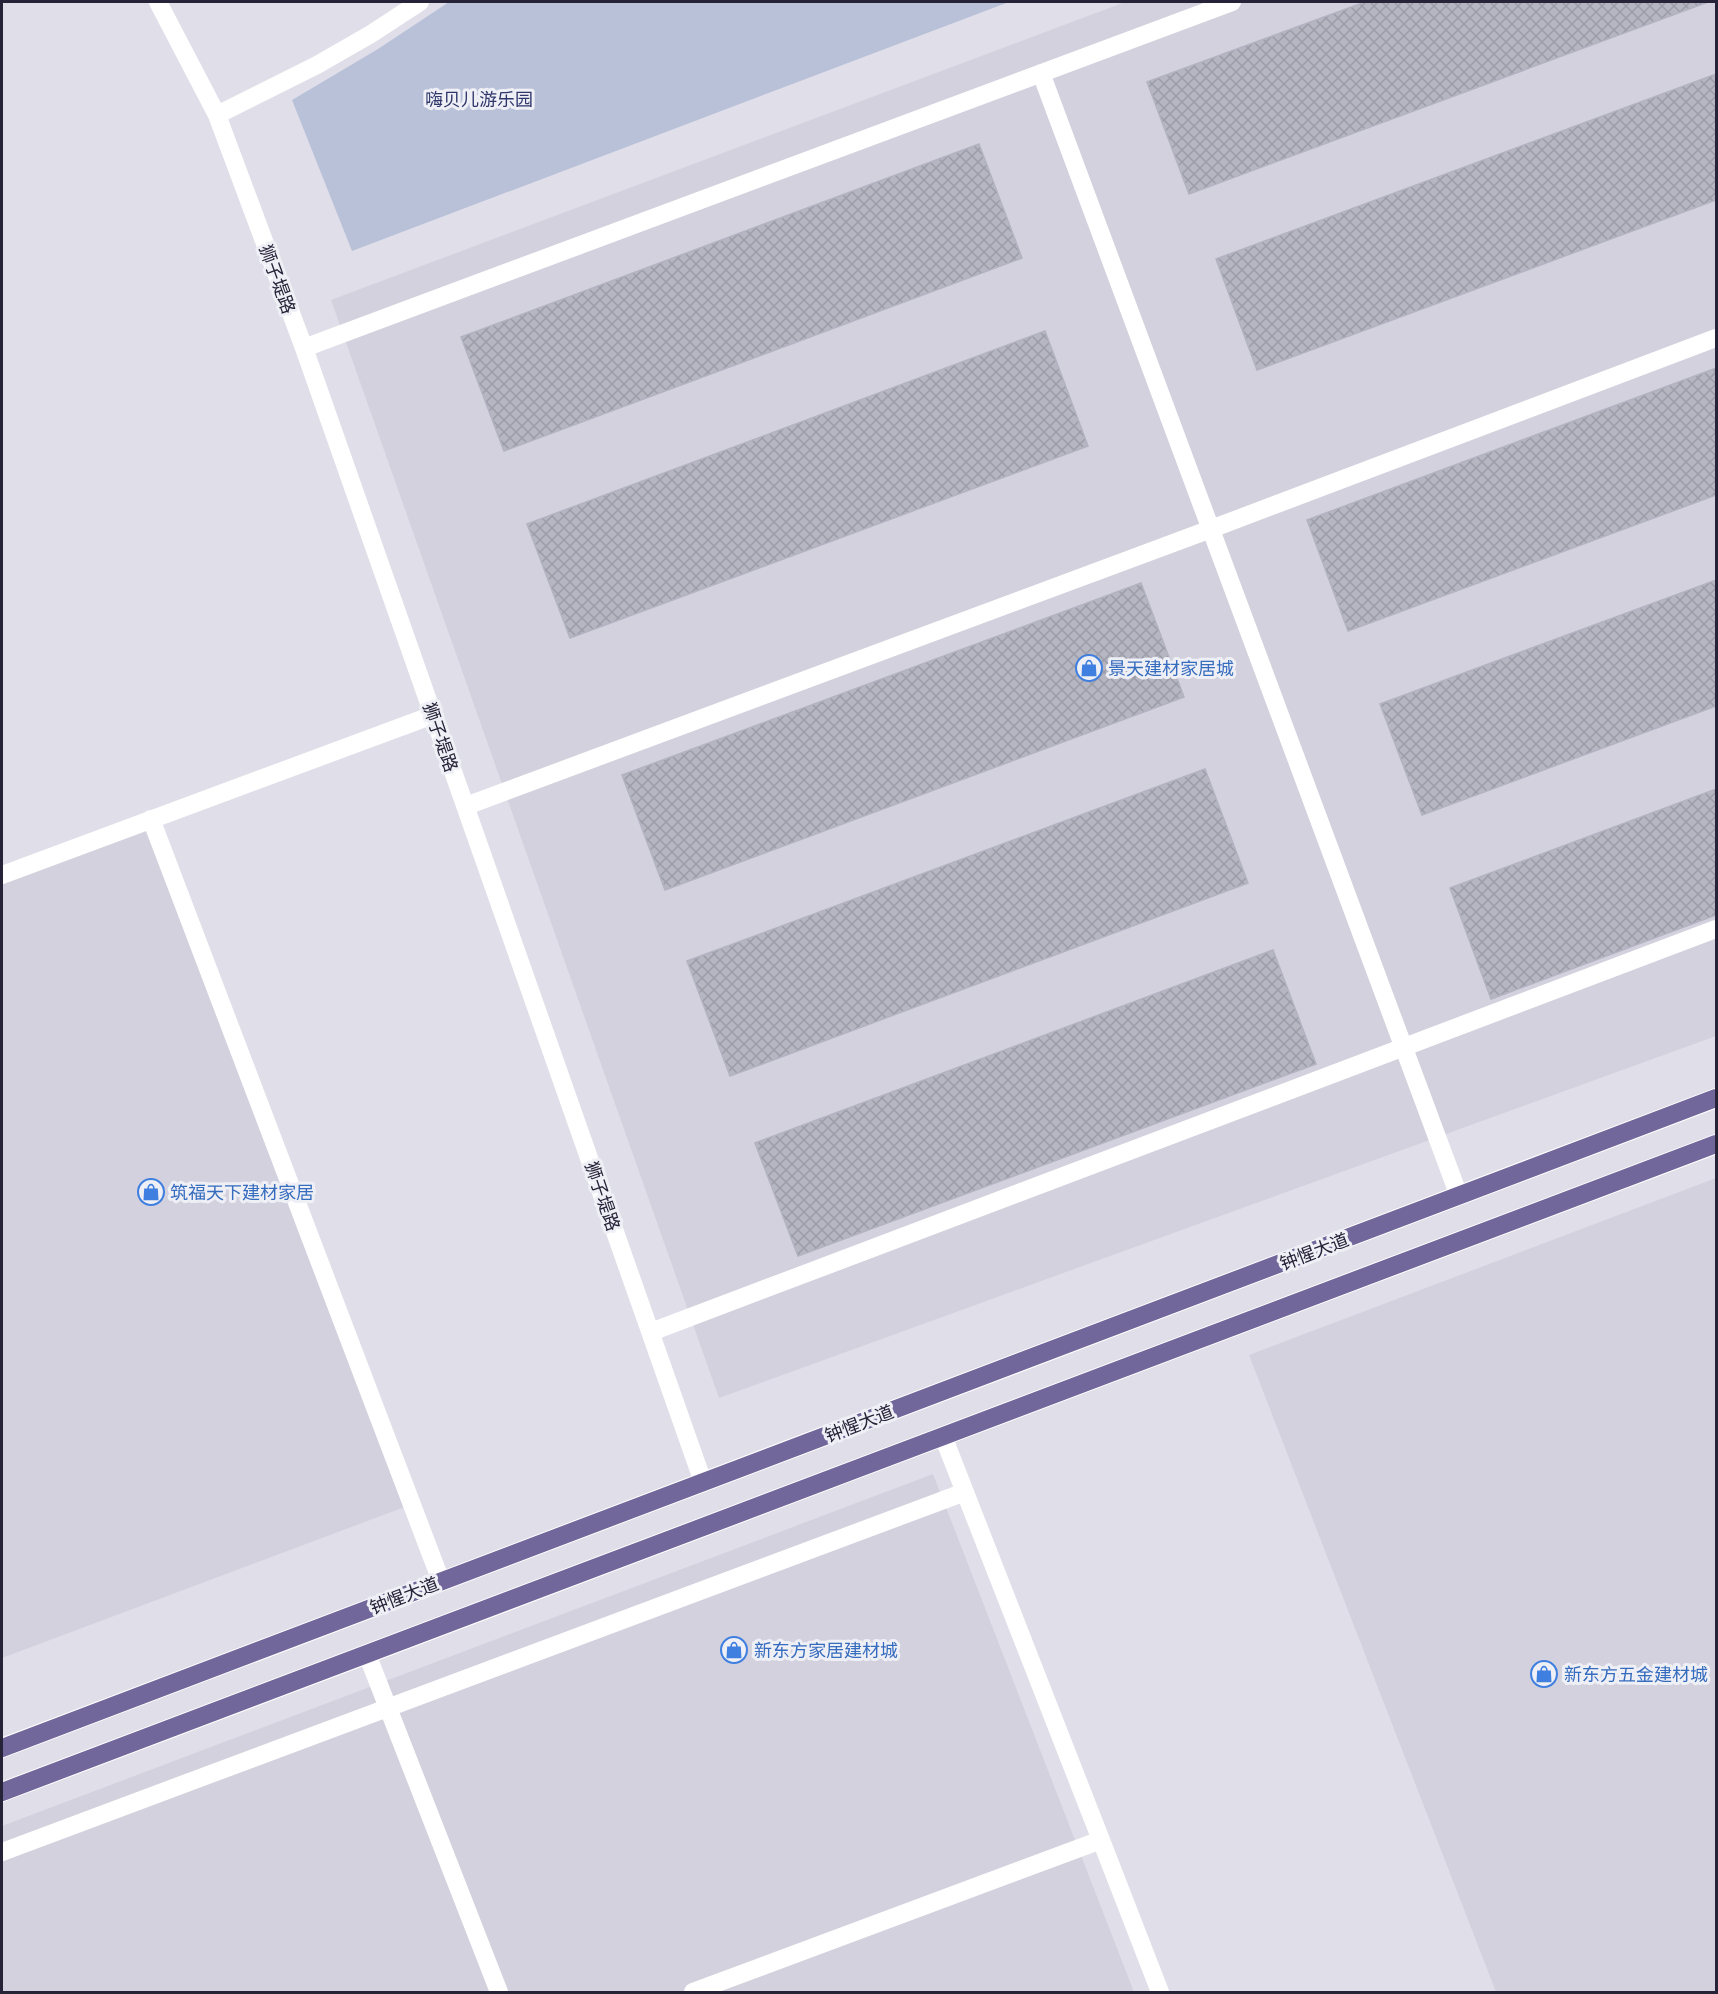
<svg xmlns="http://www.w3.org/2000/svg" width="1718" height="1994" font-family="Manrope,'Noto Sans SC',sans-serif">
<defs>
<pattern id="building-cross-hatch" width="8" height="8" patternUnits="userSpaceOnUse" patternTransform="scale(1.5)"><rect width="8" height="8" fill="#b6b6c3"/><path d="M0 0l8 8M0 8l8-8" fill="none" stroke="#9c9ca8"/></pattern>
</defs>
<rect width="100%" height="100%" fill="#e0dfe9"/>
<!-- built -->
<path fill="#d2d1dd" d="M1125,2h591v1034l-997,362 -388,-1098z
M161,822l257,680 -416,156v-776z
M1716,1178v814h-220l-247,-637z
M933,1474l201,518h-1132v-166z"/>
<!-- park -->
<path fill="#b9c1d9" d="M449,2h560l-657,249 -60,-151 86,-51z"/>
<!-- building -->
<path fill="url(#building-cross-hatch)" stroke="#b3b2c2" stroke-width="1.5" d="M1365,2h343l-519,192 -42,-112z
M1716,74v126l-459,170 -41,-111z
M979,144l43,114 -518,193 -43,-114z
M1045,331l43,115 -518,192 -43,-114z
M1716,368v127l-368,136 -41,-111z
M1716,580v126l-294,109 -42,-111z
M1141,583l43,114 -519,193 -43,-115z
M1205,769l43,114 -518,193 -43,-115z
M1716,789v126l-225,84 -41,-111z
M1273,950l43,114 -518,192 -43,-113z"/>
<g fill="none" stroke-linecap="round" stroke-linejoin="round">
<defs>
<path id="major" d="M2,1748l1714,-650
M2,1792l1714,-648"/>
</defs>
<!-- major casing -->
<use href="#major" stroke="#fff" stroke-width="20"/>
<!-- minor -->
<path stroke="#fff" stroke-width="18" d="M158,2l59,113 87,233 399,1134
M1041,73l418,1123
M217,115l100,-50 54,-31 49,-32
M304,348l928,-346
M466,806l745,-277 505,-191
M151,819l290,762
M2,875l431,-160
M651,1332l1065,-403
M943,1436l158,404
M367,1654l132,338
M2,1852l963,-360
M693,1992l408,-152 59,152"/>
<!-- major -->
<use href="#major" stroke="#72679b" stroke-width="18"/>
</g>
<!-- icons -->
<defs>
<symbol id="shop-ring" viewBox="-11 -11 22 22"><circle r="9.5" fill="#efeff6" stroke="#3f7fe0" stroke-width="1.5"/><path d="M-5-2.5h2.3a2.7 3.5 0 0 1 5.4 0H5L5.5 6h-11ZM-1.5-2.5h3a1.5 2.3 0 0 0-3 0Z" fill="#3f7fe0"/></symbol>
</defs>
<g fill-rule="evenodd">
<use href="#shop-ring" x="1074" y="653" width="30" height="30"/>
<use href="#shop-ring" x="136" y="1177" width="30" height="30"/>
<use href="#shop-ring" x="719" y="1635" width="30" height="30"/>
<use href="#shop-ring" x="1529" y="1659" width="30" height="30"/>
</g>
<g text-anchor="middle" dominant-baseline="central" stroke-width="6" stroke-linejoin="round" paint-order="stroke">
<!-- park labels -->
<g font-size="18" fill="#2f376b" stroke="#efeff6">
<text x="479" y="99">嗨贝儿游乐园</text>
</g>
<!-- street labels -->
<g font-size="18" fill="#262238" stroke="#efeff6">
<text transform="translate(278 279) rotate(70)">狮子堤路</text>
<text transform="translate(441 737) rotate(71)">狮子堤路</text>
<text transform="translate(603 1196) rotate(71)">狮子堤路</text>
<text transform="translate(1314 1251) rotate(-21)">钟惺大道</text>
<text transform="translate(859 1423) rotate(-21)">钟惺大道</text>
<text transform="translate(404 1595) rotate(-21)">钟惺大道</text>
</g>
<!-- shop labels -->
<g font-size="18" fill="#366cbe" stroke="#efeff6" text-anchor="start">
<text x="1108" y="668">景天建材家居城</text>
<text x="170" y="1192">筑福天下建材家居</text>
<text x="754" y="1650">新东方家居建材城</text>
<text x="1564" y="1674">新东方五金建材城</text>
</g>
</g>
<!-- border -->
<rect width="1718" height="1994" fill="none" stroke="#262238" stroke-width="6"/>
</svg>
